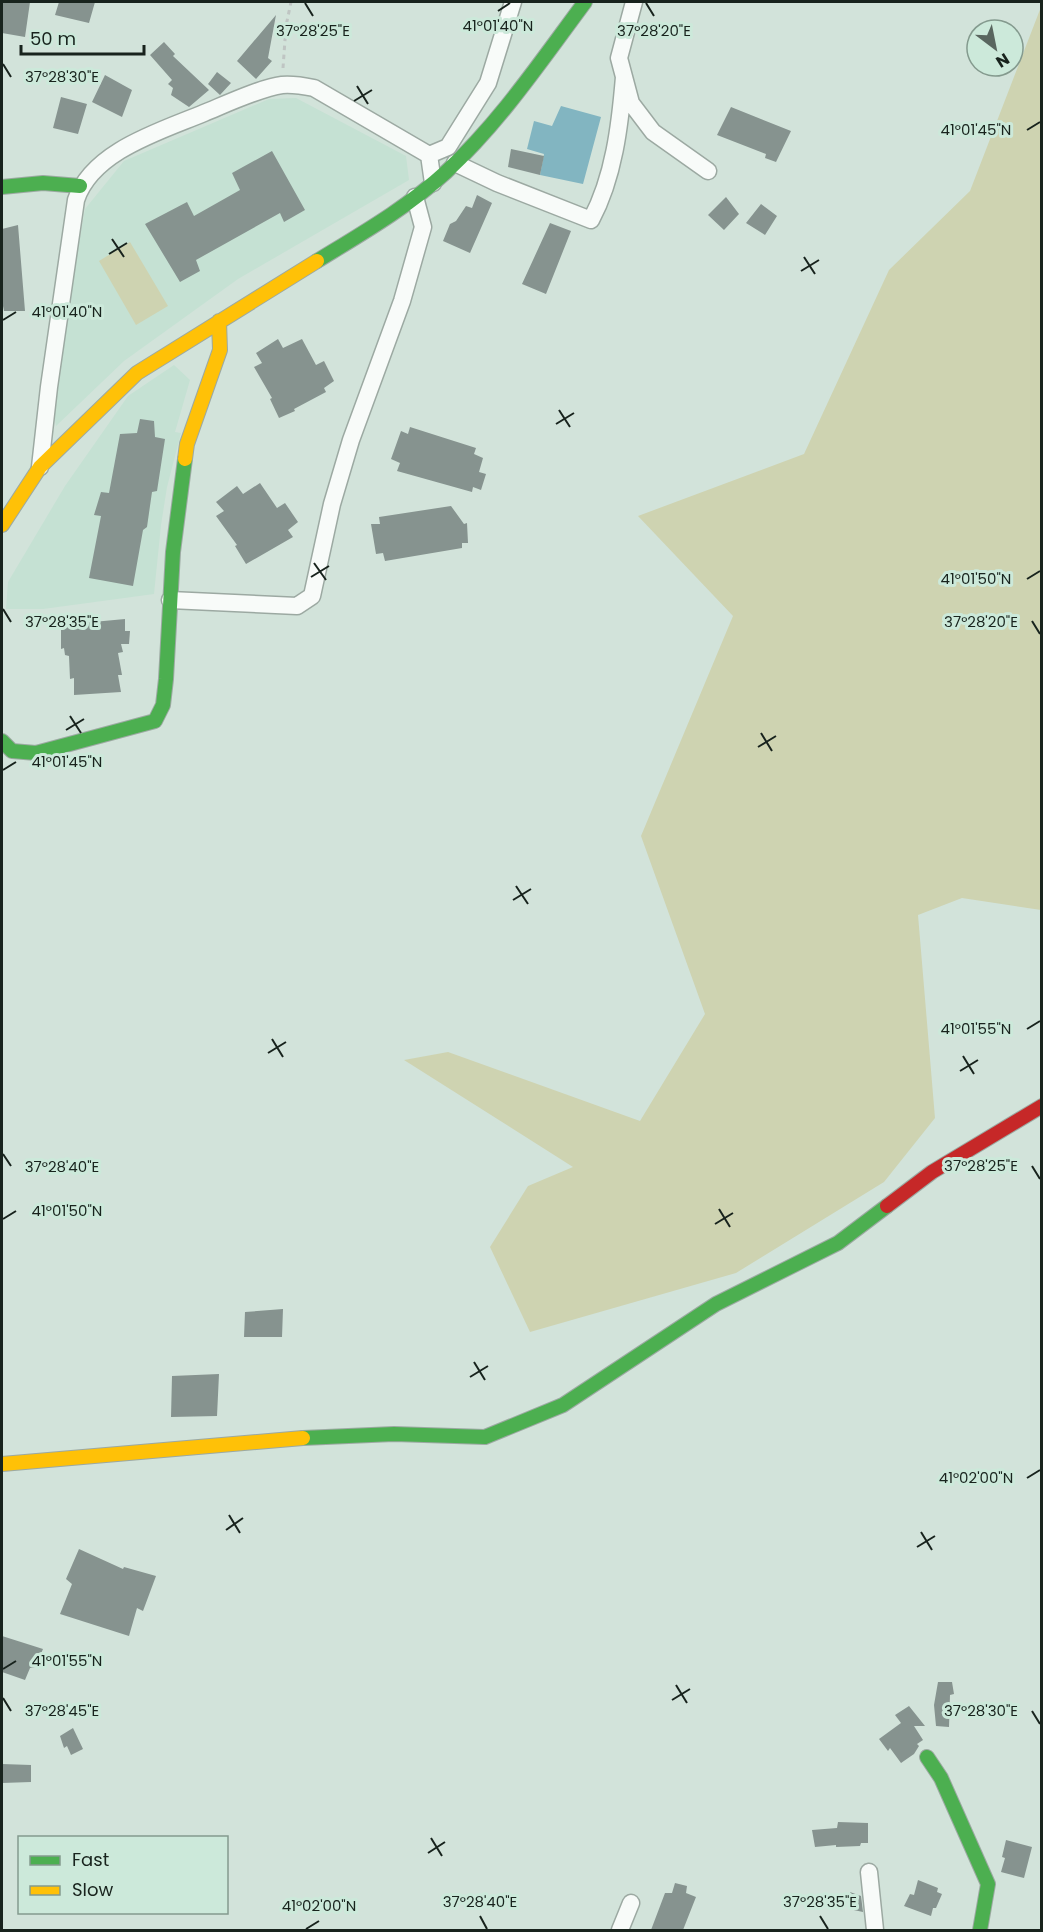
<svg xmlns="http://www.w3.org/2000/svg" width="1043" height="1932" font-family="Poppins,sans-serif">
<rect width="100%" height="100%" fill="#d2e3da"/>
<!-- built -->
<path fill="#c5e1d3" d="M296,98l110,58 3,24 -171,99 -114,82 -68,65 -5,-27 34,-190 39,-48 145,-62z
M174,365l16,15 -15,52 6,1 -14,54 -6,38 -7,69 -111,15h-37l2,-27 57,-96 63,-90z"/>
<!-- green -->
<path fill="#ced3b1" d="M1041,7v903l-79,-12 -44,17 17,203 -51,64 -148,91 -206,59 -40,-85 38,-61 45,-19 -169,-107 44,-8 192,69 65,-107 -64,-178 92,-220 -95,-100 166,-62 85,-184 81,-79z
M130,242l38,64 -32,19 -37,-64z"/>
<!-- water -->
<path fill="#82b5c1" d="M561,106l40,11 -18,67 -43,-9 4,-21 -17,-5 7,-28 18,5z"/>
<!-- building -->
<path fill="#86938f" d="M2,2h28l-5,35 -23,-4z
M59,2h36l-6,21 -34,-8z
M276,15l-8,43 4,3 -16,18 -19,-18z
M164,42l11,12 -2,2 36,34 -20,17 -18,-12 2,-7 -5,-4 4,-4 -22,-25z
M217,72l14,11 -11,12 -12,-11z
M105,75l27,15 -10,27 -30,-15z
M61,97l26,7 -9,30 -25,-6z
M731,107l60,24 -15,31 -11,-4 1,-4 -49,-19z
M511,149l33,7 -4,19 -32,-8z
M272,151l33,59 -21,12 -4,-9 -84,47 4,11 -20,11 -35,-58 42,-22 7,14 46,-26 -8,-17z
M477,195l15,8 -22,50 -27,-12 7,-17 6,-3 10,-15 6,2z
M726,197l13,17 -15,16 -16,-15z
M761,204l16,12 -12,19 -19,-12z
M550,223l21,8 -25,63 -24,-10z
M18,225l7,86h-21l-2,-10v-72z
M278,339l5,9 19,-9 14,26 8,-4 10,20 -10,7 2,4 -32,17 1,2 -16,7 -9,-19 2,-1 -18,-31 8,-4 -6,-10z
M140,419l14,2 1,16 10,2 -8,52 -5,1 -5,35 -4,3 -10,56 -44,-8 12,-62 -7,-1 7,-23 8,1 11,-59 17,-1z
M410,427l66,21 -2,6 9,4 -4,14 7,2 -5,16 -8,-3 -1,5 -75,-21 3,-8 -9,-4 10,-28 7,3z
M260,483l17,25 8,-5 13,19 -10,8 5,7 -47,27 -11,-18 2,-1 -21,-29 8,-5 -8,-9 21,-16 6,8z
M451,506l13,18 3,-1 1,20h-6v5l-77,13 -2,-8 -7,1 -5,-30h9l-1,-7z
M125,619v12h5l-1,13h-8l2,8 -5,1 4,22h-4l3,17 -47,3v-17l-4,1 -1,-23 -4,-1 -1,-7 -3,1v-24z
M283,1309l-1,28h-38l1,-25z
M219,1374l-2,42 -46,1 1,-41z
M79,1549l44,20 1,-2 32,9 -13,35 -6,-3 -8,28 -69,-22 12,-30 -6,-5z
M2,1636l41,13 -8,18 -5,1 -5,12 -23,-8z
M938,1682h14l2,12 -4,1 -1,32 -13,-1 -2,-21z
M909,1706l16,20h-11l9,14 -6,4 2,2 -5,8 -13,9 -11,-15 -2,3 -9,-12 22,-16 -6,-8z
M73,1728l10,21 -12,6 -4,-9 -3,2 -4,-12z
M2,1764l29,1v17l-29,1z
M838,1822l30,1v20h-7l-1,3 -24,1v-2l-21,2 -3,-17 25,-2z
M1006,1840l26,7 -8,31 -23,-6 4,-14 -3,-1z
M918,1880l20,8 -1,4 5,2 -6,14h-3l-2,8 -27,-10 6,-12 4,1z
M675,1883l12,3 -1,7 10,4 -13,33h-32l14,-37h7z
M850,1892l11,4 2,16 -14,-3z"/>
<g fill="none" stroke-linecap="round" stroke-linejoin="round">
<defs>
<path id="street" d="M634,2l-15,56 12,45 22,29 55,39
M429,155l19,-8 40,-64 25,-81
M455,163l42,20 94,37c23,-43 29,-95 33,-143
M40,467l9,-80 27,-187c16,-49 85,-69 128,-87 22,-9 56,-25 78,-28 11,-1 22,1 32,3l115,67 4,28
M170,600l127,6 15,-10 20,-92 19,-64 51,-139 21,-74 -8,-30
M869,1872l6,58
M620,1930l11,-27"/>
<path id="fast" d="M2,187l41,-4 37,3
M317,261c44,-27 91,-54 129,-89 54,-50 95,-111 139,-170
M2,741l10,10 24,2 119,-32 8,-16 3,-26 7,-127 12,-93
M303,1438l91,-4 91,3 78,-32 153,-101 122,-61 49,-37
M927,1757l14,21 47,106 -8,46"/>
<path id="slow" d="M185,459l2,-15 33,-94 -1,-29
M2,525l38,-58 97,-94 180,-112
M2,1464l301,-26"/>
<path id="jam" d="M887,1206l45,-34 110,-66"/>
</defs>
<!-- street casing -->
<use href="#street" stroke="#9ca9a2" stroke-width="19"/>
<!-- fast casing -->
<use href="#fast" stroke="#9ca9a2" stroke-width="16"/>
<!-- slow casing -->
<use href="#slow" stroke="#9ca9a2" stroke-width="16"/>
<!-- jam casing -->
<use href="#jam" stroke="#9ca9a2" stroke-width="16"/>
<!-- path -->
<path stroke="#bfc5c3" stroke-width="3" stroke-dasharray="4.5 4.5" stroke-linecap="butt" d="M283,68l3,-42 5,-24"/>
<!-- street -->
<use href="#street" stroke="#f8fbf9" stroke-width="16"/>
<!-- fast -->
<use href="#fast" stroke="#4caf50" stroke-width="14"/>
<!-- slow -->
<use href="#slow" stroke="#ffc107" stroke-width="14"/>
<!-- jam -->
<use href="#jam" stroke="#c62828" stroke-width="14"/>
</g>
<!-- ticks -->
<path fill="none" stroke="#18231d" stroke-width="2" d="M305,3l8,13M646,3l8,13M498,11l12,-8M3,64l8,13M357,86l11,18M354,101l18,-11M1027,130l13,-8M112,239l12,18M109,254l18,-11M804,257l11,17M801,271l18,-11M3,320l13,-8M559,410l11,17M556,424l18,-11M314,563l12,17M311,577l18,-11M1027,579l13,-8M3,609l8,13M1032,621l8,13M70,716l11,17M66,730l18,-11M761,733l11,18M758,747l18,-11M3,770l13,-8M516,886l12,18M513,900l18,-11M1027,1029l13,-8M272,1039l11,18M268,1053l18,-11M963,1056l11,18M960,1071l18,-11M3,1154l8,12M1032,1166l8,13M719,1209l11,18M3,1219l13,-8M715,1224l18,-11M474,1362l11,18M470,1377l18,-11M1027,1478l13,-8M229,1515l11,18M226,1530l17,-12M921,1532l11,18M917,1547l18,-11M3,1669l13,-8M676,1685l11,18M3,1698l8,13M672,1700l18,-11M1032,1711l8,13M431,1838l11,18M428,1853l17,-11M480,1916l7,13M820,1916l8,13M306,1929l13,-8"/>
<g font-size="15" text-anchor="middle" fill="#18231d" stroke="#cce9da" stroke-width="6" stroke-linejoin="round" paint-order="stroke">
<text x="498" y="31">41°01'40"N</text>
<text x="313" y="36">37°28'25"E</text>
<text x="654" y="36">37°28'20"E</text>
<text x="62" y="82">37°28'30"E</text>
<text x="976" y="135">41°01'45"N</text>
<text x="67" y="317">41°01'40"N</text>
<text x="976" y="584">41°01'50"N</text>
<text x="981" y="627">37°28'20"E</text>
<text x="62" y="627">37°28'35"E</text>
<text x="67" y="767">41°01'45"N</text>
<text x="976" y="1034">41°01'55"N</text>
<text x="981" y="1171">37°28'25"E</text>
<text x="62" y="1172">37°28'40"E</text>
<text x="67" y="1216">41°01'50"N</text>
<text x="976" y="1483">41°02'00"N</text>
<text x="67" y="1666">41°01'55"N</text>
<text x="981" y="1716">37°28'30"E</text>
<text x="62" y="1716">37°28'45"E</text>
<text x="480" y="1907">37°28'40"E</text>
<text x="820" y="1907">37°28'35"E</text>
<text x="319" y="1911">41°02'00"N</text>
</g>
<!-- border -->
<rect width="1043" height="1932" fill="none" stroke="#18231d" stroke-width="6"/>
<!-- legend -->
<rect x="18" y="1836" width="210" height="78" fill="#cce9da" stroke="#849a8e" stroke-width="1.5"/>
<rect x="30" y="1856" width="30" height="9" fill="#4caf50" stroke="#849a8e" stroke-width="1.5"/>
<text x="72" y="1866" font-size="18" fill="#18231d">Fast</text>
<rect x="30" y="1886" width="30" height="9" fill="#ffc107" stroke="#849a8e" stroke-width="1.5"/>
<text x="72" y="1896" font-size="18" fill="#18231d">Slow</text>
<!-- north arrow -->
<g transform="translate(995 48) rotate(148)"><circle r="28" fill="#cce9da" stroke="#849a8e" stroke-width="1.5"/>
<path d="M0-4.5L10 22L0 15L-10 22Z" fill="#59665f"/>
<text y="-9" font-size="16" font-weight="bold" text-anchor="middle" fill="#18231d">N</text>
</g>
<!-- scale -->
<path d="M21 45v9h123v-9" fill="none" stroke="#18231d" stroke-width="3"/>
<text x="30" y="45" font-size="18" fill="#18231d" stroke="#cce9da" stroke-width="4.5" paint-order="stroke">50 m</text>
</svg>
